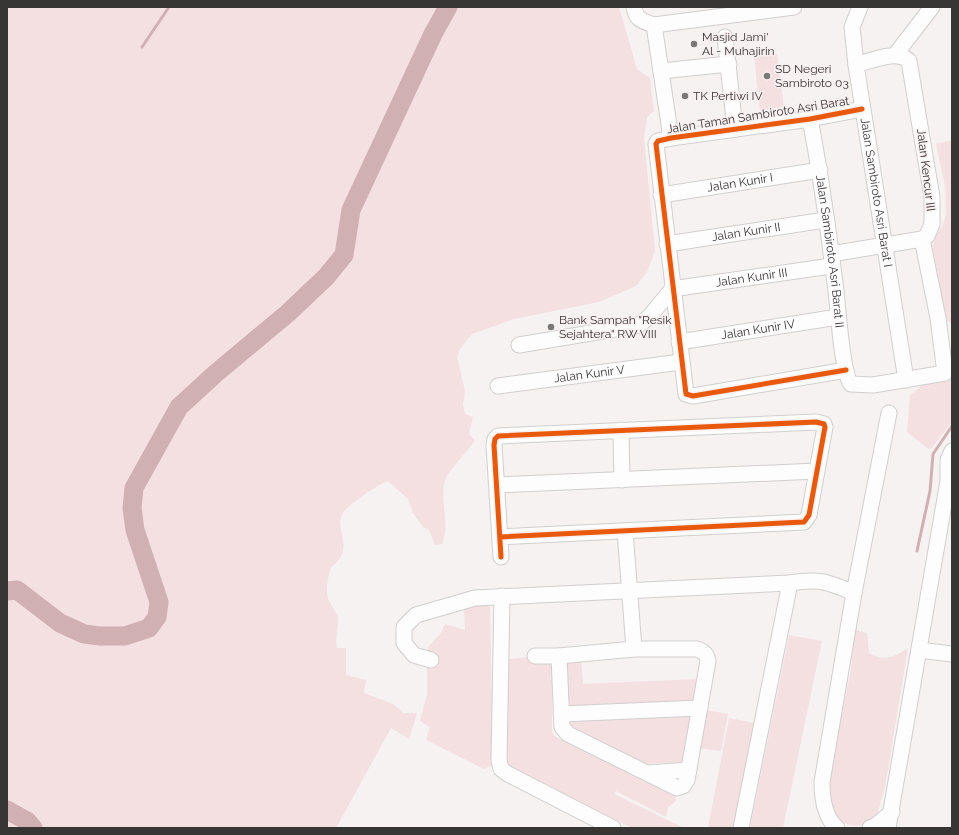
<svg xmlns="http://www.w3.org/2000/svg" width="959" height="835" font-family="Raleway,sans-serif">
<rect width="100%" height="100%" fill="#f6f2f2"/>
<!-- green -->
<path fill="#f4dfe1" d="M7,7h612l18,62 13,9 4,33 -7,6 -3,21 11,113 -8,21 -11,14 -37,16 -85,17 -42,15 -12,15 -3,8 8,34 -2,14 2,9 8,3 -4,17 6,6c-6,10 -27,31 -30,40 -6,22 6,41 -3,64l-7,1 -6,-15 -6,-3 -10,-14 -5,-14 -20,-18c-9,3 -43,25 -47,35 -5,15 14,35 -10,51 -3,10 -7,26 -1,36 3,6 8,10 8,17 0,9 -3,18 -1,28h9v27l20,5 -2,13 29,11 10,9h14l-8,26 -18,-11 -55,100h-329z
M777,54l7,53 -24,3 -6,-53z
M952,140v184l-10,-7 -3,-37 -6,-31 2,-13 8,-11 3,-11 -1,-28 -9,-42z
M952,373v49l-21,27 -4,-1 -20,-16 3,-37 16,-13z
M486,603l4,4 3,158 -9,4 -58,-29 4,-13 -10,-6 7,-27v-43l2,-5 12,-13 4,-9 20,6 -1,-26z
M855,630l12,3 2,20c14,9 26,4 39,-5l-23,139 -8,28 -7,7 -7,3 -8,1 -11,-3 -6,-4 -8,-13 -1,-27 22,-110z
M789,635l33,6 -39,187h-33z
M530,657l19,4 3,3v68l3,4 118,58 3,3 -1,5 -7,5 -2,10 -50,-26 -2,3 70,34h-52l-123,-62 -4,-4 3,-103z
M581,658l2,26 115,-5 -4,23 -126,5 -3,-46z
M706,710l22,4 -7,37 -23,-3z
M690,715l2,2 -9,45 -44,2 -71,-36 -2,-8z
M729,718l26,5 -21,105h-26z"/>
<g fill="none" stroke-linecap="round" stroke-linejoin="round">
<!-- stream -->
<path stroke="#d0b0b3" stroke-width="3" d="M142,47l27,-40
M917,551l13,-60 3,-37 19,-28"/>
<!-- river -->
<path stroke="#d0b0b3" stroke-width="19" d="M7,591l10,-1 43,33 24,11 16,2h25l24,-8 8,-11 2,-15 -24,-72 -3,-22 2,-20 45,-81 36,-33 73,-61 38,-36 18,-22 7,-45 82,-176 15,-27
M7,810l20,11 6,7"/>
<defs>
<g id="minor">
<path d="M634,7c2,13 8,14 20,18l140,-18"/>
<path id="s1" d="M860,7l-8,20 4,38 50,315"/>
<path d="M654,25l17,113"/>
<path d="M725,37l10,92"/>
<path d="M895,55l37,-48"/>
<path d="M661,71l68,-7"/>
<path id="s2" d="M810,119c11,57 19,115 26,172 2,17 6,82 15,93l22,1 72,-12 -7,-55 -16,-79"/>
<path id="s3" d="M661,195l159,-25"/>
<path id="s4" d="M667,244l158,-24"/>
<path d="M831,254l91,-15 5,-3 5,-12v-27l-23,-136c-12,-12 -39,0 -53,4"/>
<path id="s5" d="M679,342l159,-25"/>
<path id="s6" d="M519,345l120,-20 11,-9 22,-27 159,-23"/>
<path d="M846,370l-153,26 -7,-2 -30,-250 2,-3 13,-3 139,-19 52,-10"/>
<path id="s7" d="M498,386l183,-24"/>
<path d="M621,430l1,50"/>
<path d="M497,485l320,-14"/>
<path d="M625,531l9,118"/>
<path d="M500,537l304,-15 5,-7 16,-88 -1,-3 -8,-2 -318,14 -3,3 -1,6 7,112"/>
<path d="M502,596l-3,164 2,9 7,5 105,54"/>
<path d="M634,649h64c6,3 9,5 10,12l-21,119 -4,6 -6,2 -109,-54 -6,-7 -3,-71z"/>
<path d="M919,650l33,4"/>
<path d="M535,656h24"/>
<path d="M431,660l-17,-5 -10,-12v-16l12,-12 59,-17 315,-15c29,-5 38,-1 64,10"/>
<path d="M561,714l139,-6"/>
<path d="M648,773l41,-3"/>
<path d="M741,828l49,-245"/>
<path d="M837,828c-13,-11 -15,-30 -15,-46l32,-189 35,-180"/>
<path d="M870,828l5,-2 17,-14"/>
<path d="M888,828l60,-347v-21l4,-9"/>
</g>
</defs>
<!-- minor casing -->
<use href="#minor" stroke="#d1cece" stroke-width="17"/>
<!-- minor -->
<use href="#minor" stroke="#fefdfd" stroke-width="15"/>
<defs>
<path id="cycleway" d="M846,370l-153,26 -7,-2 -30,-250 2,-3 13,-3 139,-19 52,-10
M500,537l304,-15 5,-7 16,-88 -1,-3 -8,-2 -318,14 -3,3 -1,6 7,112"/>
</defs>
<!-- cycleway casing -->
<use href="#cycleway" stroke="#f8f0f1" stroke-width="8"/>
<!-- cycleway -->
<use href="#cycleway" stroke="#e8590c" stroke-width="5"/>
</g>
<!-- markers -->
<g fill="#7a7777" stroke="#f8f0f1" stroke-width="1.5">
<circle cx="694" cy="44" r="4"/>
<circle cx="767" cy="76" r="4"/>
<circle cx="685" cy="96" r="4"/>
<circle cx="551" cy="327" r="4"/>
</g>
<g text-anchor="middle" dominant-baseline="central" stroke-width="3" stroke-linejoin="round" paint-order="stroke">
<!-- poi labels -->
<g font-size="12" fill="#383535" stroke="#f8f0f1" text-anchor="start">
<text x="702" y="37">Masjid Jami'<tspan x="702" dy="14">Al - Muhajirin</tspan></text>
<text x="775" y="69">SD Negeri<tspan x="775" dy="14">Sambiroto 03</tspan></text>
<text x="693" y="96">TK Pertiwi IV</text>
<text x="559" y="320">Bank Sampah "Resik<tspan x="559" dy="14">Sejahtera" RW VIII</tspan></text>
</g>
<!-- street labels -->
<g font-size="12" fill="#383535" stroke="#f8f0f1">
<text transform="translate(758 115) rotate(-9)">Jalan Taman Sambiroto Asri Barat</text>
<text transform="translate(926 170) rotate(83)">Jalan Kencur III</text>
<text stroke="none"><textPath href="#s3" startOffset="80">Jalan Kunir I</textPath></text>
<text stroke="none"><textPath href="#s1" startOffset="189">Jalan Sambiroto Asri Barat I</textPath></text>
<text stroke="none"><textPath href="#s4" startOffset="80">Jalan Kunir II</textPath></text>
<text stroke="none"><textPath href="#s2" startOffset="134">Jalan Sambiroto Asri Barat II</textPath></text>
<text stroke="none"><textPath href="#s6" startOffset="251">Jalan Kunir III</textPath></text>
<text stroke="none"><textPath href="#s5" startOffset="80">Jalan Kunir IV</textPath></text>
<text stroke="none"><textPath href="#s7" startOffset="92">Jalan Kunir V</textPath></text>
</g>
</g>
<!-- border -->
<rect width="959" height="835" fill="none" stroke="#383535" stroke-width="16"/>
</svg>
